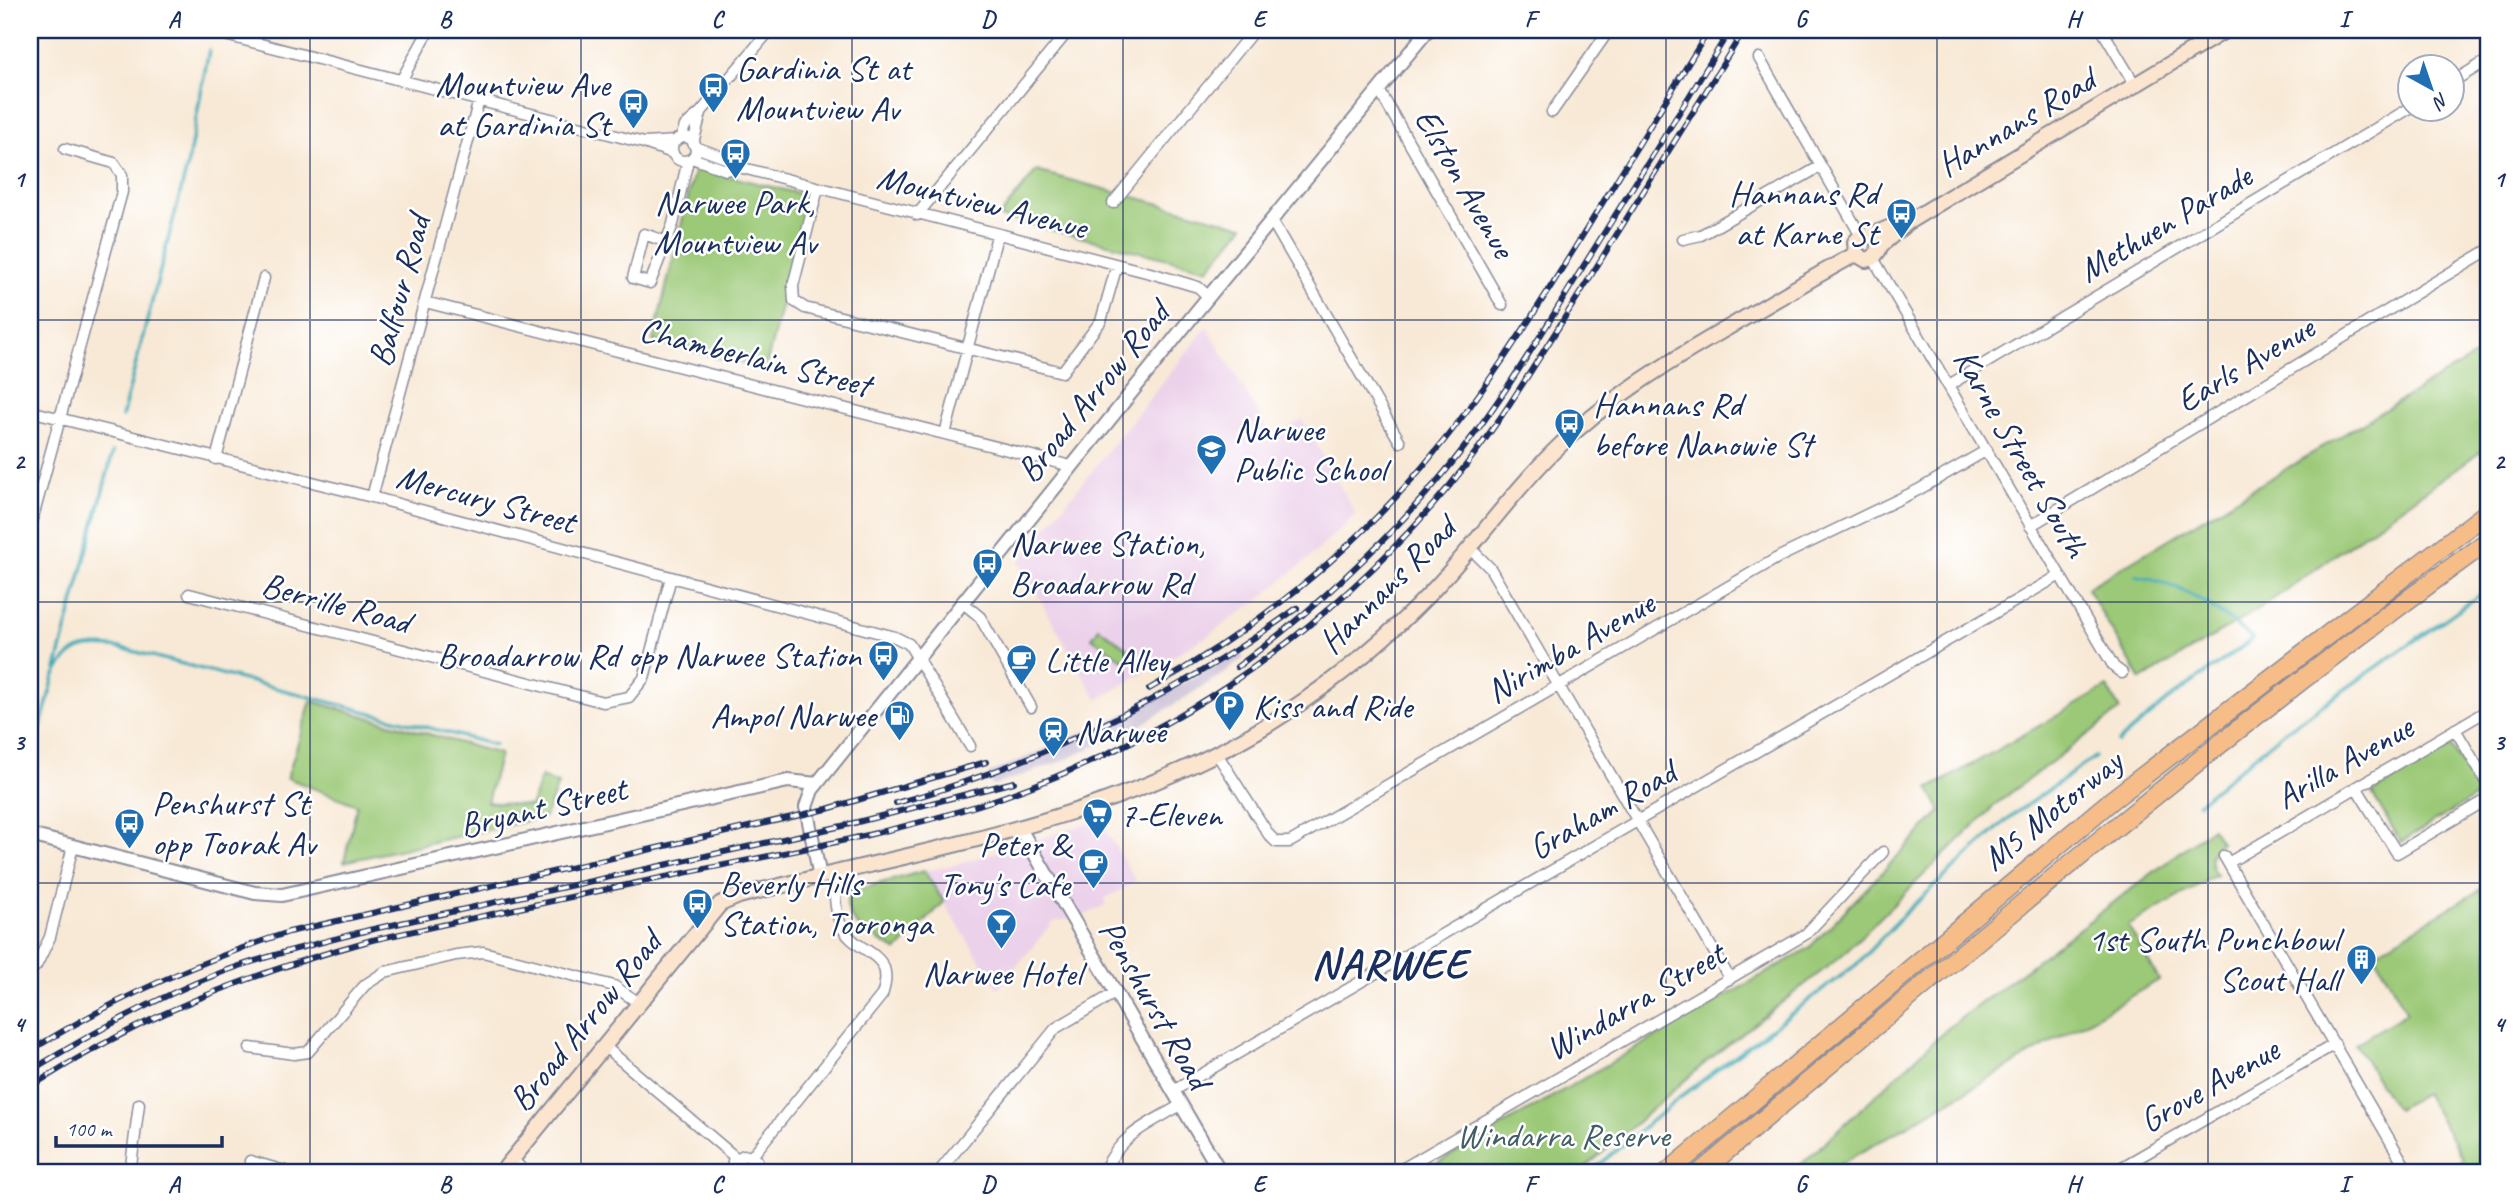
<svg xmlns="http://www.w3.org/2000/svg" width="2518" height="1203" font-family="Caveat,sans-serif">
<rect width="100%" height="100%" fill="#fff"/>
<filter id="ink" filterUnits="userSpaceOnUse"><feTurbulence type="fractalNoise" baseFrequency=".0143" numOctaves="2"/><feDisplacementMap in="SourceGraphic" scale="14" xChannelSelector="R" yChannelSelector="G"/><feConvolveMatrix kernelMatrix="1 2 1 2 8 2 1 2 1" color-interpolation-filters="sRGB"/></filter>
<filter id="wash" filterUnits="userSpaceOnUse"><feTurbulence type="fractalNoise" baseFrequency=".00686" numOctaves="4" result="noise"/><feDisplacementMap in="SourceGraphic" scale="28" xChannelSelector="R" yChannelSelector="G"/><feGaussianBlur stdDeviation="1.57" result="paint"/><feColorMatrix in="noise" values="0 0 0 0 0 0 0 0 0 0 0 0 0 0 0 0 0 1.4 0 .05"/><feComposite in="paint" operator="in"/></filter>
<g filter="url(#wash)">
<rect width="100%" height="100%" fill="#f8e9d6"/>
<!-- built -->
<path fill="#ecd1ea" d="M1207,327l65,110 30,-18 54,95 -49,46 -50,41 -51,36 -109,63 -78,-138z
M1100,820l36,62 -32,17 2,5 -18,10 -35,8 -55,67 -74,-118 28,-5z"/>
<!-- industrial -->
<path fill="#cbbfd5" d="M1240,652l4,6 -26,19 -77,48 -76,35 -73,26 -4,-12 146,-64z"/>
<!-- green -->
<path fill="#9bc977" stroke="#5b7c6a" stroke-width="2" d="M695,168l106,26 6,12 -42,164 -112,-29z
M1036,171l208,55 -36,43 -209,-52z
M2488,348v98l-226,161 -121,73 -54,-92z
M1099,628l34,24 -7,10 -34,-24z
M2107,687l13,23 -124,94 -155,152 -135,106 -127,111h-159l389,-225 132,-137 -12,-22z
M311,701l189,53 -13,48 44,4 10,-29 17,7 -13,33 -201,45 13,-57 -70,-27z
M2451,746l29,48 -79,48 -29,-49z
M2212,828l9,14c-13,10 -13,20 -5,33l-88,51 31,54 -334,193h-33l156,-145z
M924,871l20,31 -47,49c-20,-13 -59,-27 -48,-59z
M2488,885v288h-45l21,-13 -39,-67 -29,16 -41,-65 52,-31 -33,-60z"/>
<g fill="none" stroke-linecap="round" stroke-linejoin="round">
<!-- stream -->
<path stroke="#3aaab8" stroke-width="3.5" d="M122,417l65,-250 22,-117
M56,669l57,-217
M54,677c17,-33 34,-33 67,-29l374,97
M2118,742l50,-42 85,-61c-35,-29 -70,-56 -117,-63
M30,766l24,-89
M2198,803l86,-71 204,-143
M1589,1173l89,-74 179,-135 47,-50 106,-97 85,-60"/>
</g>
</g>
<g filter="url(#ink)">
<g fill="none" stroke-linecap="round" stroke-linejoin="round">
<defs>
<path id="minor" d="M206,30l438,113 29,10
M2102,30l33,55
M1759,58l102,178
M402,79l27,-49
M2452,82l36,-22
M1379,90l123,215
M1552,112l57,-82
M672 149a12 12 0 1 1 24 0a12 12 0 1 1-24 0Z
M681,138l4,-12 16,-14 69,-82
M645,143l31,-2
M693,143l8,-30
M695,147l36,13 8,7 415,107 44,13 11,10
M692,158l34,12 13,-3
M818,188l-25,98 1,15 11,7 257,64 39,-51 16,-56
M1113,203l141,-173
M917,215l152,-185
M1272,221l128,221
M1683,239l18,-4 120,-69
M664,241l-20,-7 -11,44 17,5 23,-59 15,-64
M1873,258l241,409 8,6
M425,302l646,164
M1949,385l461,-277
M30,411l342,86 523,140 14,7 61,102
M945,434l52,-198
M216,459l48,-181
M372,497l107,-397
M2030,526l458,-276
M30,528l92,-336v-17l-8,-12 -49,-14
M1470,548l20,20 240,411
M189,594l414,108 26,-5 15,-19 27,-101
M962,602l18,15 51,90
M2455,729l33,56
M1217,754l52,81 7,7h14l489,-285 139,-67 69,-40
M2356,787l41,66 91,-54
M2224,856l185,317
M2228,863l260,-153
M36,966l14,-29 23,-91
M604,1046l132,112
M250,1048l44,6 14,-2 57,-67 20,-13 71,-17 27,-3 131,34 25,17
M1173,1091l887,-516
M752,1156l130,-161c16,-46 -27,-39 -41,-70 -7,-16 -6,-34 -7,-50
M512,1159l14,14
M250,1161l42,12
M130,1173l9,-69
M731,1173l2,-12 11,-6 13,5 2,13
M938,1173l118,-145 59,-35
M1103,1173c18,-39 42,-47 78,-68
M1395,1173l411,-239 77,-82
M2112,1173l223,-129"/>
<path id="tertiary" d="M1019,827l202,346
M30,835l225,58 27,2 506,-114 29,3
M820,877l-14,-70 6,-17 384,-478 232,-282"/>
<path id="secondary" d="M1879,247l29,-25 318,-192
M1856,254l-1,-12 6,-6 11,-1 28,-12
M1856,254l10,6 7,-2 6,-8 -1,-9
M501,1173l219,-269 19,-8c185,-47 382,-75 544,-181 56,-37 107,-79 152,-127 41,-44 75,-93 117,-135 54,-54 118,-92 184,-130 40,-23 79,-47 120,-69"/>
<path id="motorway" d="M1667,1173l445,-373 376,-288
M1700,1173c258,-217 515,-435 788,-632"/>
</defs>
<!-- minor casing -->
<use href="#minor" stroke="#8a8c9a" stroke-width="13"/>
<!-- tertiary casing -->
<use href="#tertiary" stroke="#8a8c9a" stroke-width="16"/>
<!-- secondary casing -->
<use href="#secondary" stroke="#8a8c9a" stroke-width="18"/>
<!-- motorway casing -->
<use href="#motorway" stroke="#8a8c9a" stroke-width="21"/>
<!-- minor -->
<use href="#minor" stroke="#fff" stroke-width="10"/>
<!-- tertiary -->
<use href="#tertiary" stroke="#fff" stroke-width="12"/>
<!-- secondary -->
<use href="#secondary" stroke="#fce5cf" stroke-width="14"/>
<!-- motorway -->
<use href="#motorway" stroke="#f7bd88" stroke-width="18"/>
<defs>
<path id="rail" d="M1237,667c69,-51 131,-108 188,-172 59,-66 105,-142 151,-217 52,-83 103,-165 154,-248
M1149,689c98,-55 189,-125 263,-210 63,-72 114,-152 164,-233 44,-72 89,-144 133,-216
M896,803c143,-39 281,-108 401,-195
M30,1051c81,-51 167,-89 259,-119l538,-123 159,-47
M30,1071c61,-37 123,-72 190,-98 48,-18 99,-30 149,-43l473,-104 172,-44
M30,1087c113,-72 213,-111 342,-147 103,-22 205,-45 308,-66 100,-21 202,-38 299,-69 176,-57 332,-160 454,-300 58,-65 102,-141 149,-215 54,-87 108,-173 162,-260"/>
</defs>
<!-- rail casing -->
<use href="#rail" stroke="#1b2f5e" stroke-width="6"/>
<!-- rail -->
<use href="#rail" stroke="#fff" stroke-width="3.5" stroke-dasharray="10" stroke-linecap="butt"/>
</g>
</g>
<!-- grid -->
<path fill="none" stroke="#1b2f5e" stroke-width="2" stroke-opacity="0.55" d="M310,30v1143M581,30v1143M852,30v1143M1123,30v1143M1395,30v1143M1666,30v1143M1937,30v1143M2208,30v1143M30,320h2458M30,602h2458M30,883h2458"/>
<!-- icons -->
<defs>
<symbol id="bus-pin" viewBox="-11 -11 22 30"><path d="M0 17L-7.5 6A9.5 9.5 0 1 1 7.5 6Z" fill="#1f6fb2" stroke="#fff"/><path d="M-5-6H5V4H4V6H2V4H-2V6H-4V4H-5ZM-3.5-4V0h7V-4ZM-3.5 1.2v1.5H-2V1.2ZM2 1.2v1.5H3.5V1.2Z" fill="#fff"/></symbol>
<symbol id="school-pin" viewBox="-11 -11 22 30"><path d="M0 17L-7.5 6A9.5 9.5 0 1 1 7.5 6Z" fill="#1f6fb2" stroke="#fff"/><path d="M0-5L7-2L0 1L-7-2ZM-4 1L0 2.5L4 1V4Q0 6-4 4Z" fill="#fff"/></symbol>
<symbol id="cafe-pin" viewBox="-11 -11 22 30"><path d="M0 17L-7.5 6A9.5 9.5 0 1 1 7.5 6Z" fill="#1f6fb2" stroke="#fff"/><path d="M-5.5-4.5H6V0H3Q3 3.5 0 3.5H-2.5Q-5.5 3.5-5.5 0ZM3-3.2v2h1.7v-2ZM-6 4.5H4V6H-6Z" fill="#fff"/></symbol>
<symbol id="parking-pin" viewBox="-11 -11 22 30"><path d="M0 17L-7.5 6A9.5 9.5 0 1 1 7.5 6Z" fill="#1f6fb2" stroke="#fff"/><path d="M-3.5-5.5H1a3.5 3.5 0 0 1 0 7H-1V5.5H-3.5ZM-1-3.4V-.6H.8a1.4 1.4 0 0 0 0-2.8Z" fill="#fff"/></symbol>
<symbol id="fuel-pin" viewBox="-11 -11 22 30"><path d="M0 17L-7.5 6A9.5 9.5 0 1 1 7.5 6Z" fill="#1f6fb2" stroke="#fff"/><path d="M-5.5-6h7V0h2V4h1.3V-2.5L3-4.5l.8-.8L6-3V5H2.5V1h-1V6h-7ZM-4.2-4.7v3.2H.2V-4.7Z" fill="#fff"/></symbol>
<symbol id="station-pin" viewBox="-11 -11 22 30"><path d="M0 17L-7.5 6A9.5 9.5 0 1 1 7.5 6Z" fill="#1f6fb2" stroke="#fff"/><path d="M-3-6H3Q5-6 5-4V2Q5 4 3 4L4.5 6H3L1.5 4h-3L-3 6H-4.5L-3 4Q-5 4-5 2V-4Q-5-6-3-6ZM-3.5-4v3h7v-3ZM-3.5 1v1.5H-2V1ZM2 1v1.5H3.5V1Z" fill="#fff"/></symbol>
<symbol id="supermarket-pin" viewBox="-11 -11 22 30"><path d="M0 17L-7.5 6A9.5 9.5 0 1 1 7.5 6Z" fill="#1f6fb2" stroke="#fff"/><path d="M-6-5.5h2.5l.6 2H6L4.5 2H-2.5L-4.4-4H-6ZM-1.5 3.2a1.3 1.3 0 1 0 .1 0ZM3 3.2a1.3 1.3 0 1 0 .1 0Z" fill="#fff"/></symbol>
<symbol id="bar-pin" viewBox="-11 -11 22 30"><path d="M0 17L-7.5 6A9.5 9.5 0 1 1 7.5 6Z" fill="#1f6fb2" stroke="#fff"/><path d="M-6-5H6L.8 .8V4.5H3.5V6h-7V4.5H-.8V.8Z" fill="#fff"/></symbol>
<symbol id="building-pin" viewBox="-11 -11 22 30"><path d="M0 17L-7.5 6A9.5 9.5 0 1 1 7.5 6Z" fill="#1f6fb2" stroke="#fff"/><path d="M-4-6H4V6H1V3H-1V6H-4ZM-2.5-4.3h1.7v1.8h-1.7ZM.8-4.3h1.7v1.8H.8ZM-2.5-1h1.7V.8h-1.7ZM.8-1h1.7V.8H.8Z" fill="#fff"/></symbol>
</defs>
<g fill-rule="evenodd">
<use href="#bus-pin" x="696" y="70" width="35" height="47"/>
<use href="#bus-pin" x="616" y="86" width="35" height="47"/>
<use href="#bus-pin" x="718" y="136" width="35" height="47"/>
<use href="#bus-pin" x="1884" y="196" width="35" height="47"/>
<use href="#bus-pin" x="1552" y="406" width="35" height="47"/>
<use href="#school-pin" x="1194" y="432" width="35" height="47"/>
<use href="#bus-pin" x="970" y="546" width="35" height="47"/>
<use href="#bus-pin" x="866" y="638" width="35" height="47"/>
<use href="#cafe-pin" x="1004" y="642" width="35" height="47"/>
<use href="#parking-pin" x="1212" y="688" width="35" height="47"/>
<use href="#fuel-pin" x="882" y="698" width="35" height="47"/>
<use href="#station-pin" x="1036" y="714" width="35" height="47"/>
<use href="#supermarket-pin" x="1080" y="796" width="35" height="47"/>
<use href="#bus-pin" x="112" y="806" width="35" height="47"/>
<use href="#cafe-pin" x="1076" y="846" width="35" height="47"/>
<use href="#bus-pin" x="680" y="886" width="35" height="47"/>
<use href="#bar-pin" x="984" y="906" width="35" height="47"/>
<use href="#building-pin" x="2344" y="942" width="35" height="47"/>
</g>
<g text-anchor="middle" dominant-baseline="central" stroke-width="5" stroke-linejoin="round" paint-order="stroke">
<!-- poi labels -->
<g font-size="35" fill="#1b2f5e" stroke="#fff" text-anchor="start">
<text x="736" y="68">Gardinia St at<tspan x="736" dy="40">Mountview Av</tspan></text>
<text x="610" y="84" text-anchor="end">Mountview Ave<tspan x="610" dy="40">at Gardinia St</tspan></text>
<text x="1878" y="193" text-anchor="end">Hannans Rd<tspan x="1878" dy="40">at Karne St</tspan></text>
<text x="735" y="202" text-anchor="middle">Narwee Park,<tspan x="735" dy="40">Mountview Av</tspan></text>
<text x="1593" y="404">Hannans Rd<tspan x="1593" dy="40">before Nanowie St</tspan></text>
<text x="1234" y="429">Narwee<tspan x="1234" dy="40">Public School</tspan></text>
<text x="1010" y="543">Narwee Station,<tspan x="1010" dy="40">Broadarrow Rd</tspan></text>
<text x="861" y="655" text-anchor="end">Broadarrow Rd opp Narwee Station</text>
<text x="1045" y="660">Little Alley</text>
<text x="1253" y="706">Kiss and Ride</text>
<text x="876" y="715" text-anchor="end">Ampol Narwee</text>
<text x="1076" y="731">Narwee</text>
<text x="152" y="803">Penshurst St<tspan x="152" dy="40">opp Toorak Av</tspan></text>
<text x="1120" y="814">7-Eleven</text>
<text x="1070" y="844" text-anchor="end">Peter &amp;<tspan x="1070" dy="40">Tony's Cafe</tspan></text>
<text x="720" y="883">Beverly Hills<tspan x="720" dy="40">Station, Tooronga</tspan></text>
<text x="2339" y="939" text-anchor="end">1st South Punchbowl<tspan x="2339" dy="40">Scout Hall</tspan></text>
<text x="1002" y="973" text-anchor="middle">Narwee Hotel</text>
</g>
<!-- street labels -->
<g font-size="35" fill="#1b2f5e" stroke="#fff">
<text transform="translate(2016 122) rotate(-31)">Hannans Road</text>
<text transform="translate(1465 183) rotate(60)">Elston Avenue</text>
<text transform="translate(982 202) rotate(14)">Mountview Avenue</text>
<text transform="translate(2165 223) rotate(-31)">Methuen Parade</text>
<text transform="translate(399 291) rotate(-75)">Balfour Road</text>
<text transform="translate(755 357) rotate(14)">Chamberlain Street</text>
<text transform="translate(2245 364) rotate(-31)">Earls Avenue</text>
<text transform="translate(1093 392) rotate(-51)">Broad Arrow Road</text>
<text transform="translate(2021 453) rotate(60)">Karne Street South</text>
<text transform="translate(486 499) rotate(15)">Mercury Street</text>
<text transform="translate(1387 585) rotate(-45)">Hannans Road</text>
<text transform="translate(336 603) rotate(15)">Berrille Road</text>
<text transform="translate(1570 647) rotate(-30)">Nirimba Avenue</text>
<text transform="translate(2344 762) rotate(-30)">Arilla Avenue</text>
<text transform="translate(543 807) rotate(-13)">Bryant Street</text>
<text transform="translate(1602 810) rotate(-30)">Graham Road</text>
<text transform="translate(2052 810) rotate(-39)">M5 Motorway</text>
<text transform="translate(1635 1001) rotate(-30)">Windarra Street</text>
<text transform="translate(1155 1004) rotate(60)">Penshurst Road</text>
<text transform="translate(585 1021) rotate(-51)">Broad Arrow Road</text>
<text transform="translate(2209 1085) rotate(-30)">Grove Avenue</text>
</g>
<!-- park labels -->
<g font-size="35" fill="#415d66" stroke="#fff">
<text x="1563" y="1135">Windarra Reserve</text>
</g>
<!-- district labels -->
<g font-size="42" font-weight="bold" letter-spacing="2" fill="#1b2f5e" stroke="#fff">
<text x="1390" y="964">NARWEE</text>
</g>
</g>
<!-- margin -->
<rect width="2518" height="1203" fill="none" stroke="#fff" stroke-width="77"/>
<!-- north arrow -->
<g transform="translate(2431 88) rotate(140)"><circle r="33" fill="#ffffff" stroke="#a4acbf" stroke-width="2"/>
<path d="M0-5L12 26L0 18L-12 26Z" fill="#1f6fb2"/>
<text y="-10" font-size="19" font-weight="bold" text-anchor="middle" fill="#1b2f5e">N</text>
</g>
<!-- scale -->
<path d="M56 1136v10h166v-10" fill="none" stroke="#1b2f5e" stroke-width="3.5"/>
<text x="66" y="1136" font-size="21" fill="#1b2f5e" stroke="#ffffff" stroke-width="5" paint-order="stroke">100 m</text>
<rect x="38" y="38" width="2442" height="1126" fill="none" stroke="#1b2f5e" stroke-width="2.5"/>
<g font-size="23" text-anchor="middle" font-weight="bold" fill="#1b2f5e">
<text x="174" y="27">A</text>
<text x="445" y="27">B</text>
<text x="717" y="27">C</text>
<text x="988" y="27">D</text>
<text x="1259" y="27">E</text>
<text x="1530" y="27">F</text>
<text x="1801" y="27">G</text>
<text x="2073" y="27">H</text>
<text x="2344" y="27">I</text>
<text x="19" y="187">1</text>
<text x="2499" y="187">1</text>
<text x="19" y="469">2</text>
<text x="2499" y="469">2</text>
<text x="19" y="750">3</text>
<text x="2499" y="750">3</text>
<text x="19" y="1032">4</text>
<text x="2499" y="1032">4</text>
<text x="174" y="1192">A</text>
<text x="445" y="1192">B</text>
<text x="717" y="1192">C</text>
<text x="988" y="1192">D</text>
<text x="1259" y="1192">E</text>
<text x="1530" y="1192">F</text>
<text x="1801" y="1192">G</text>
<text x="2073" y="1192">H</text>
<text x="2344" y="1192">I</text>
</g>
</svg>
